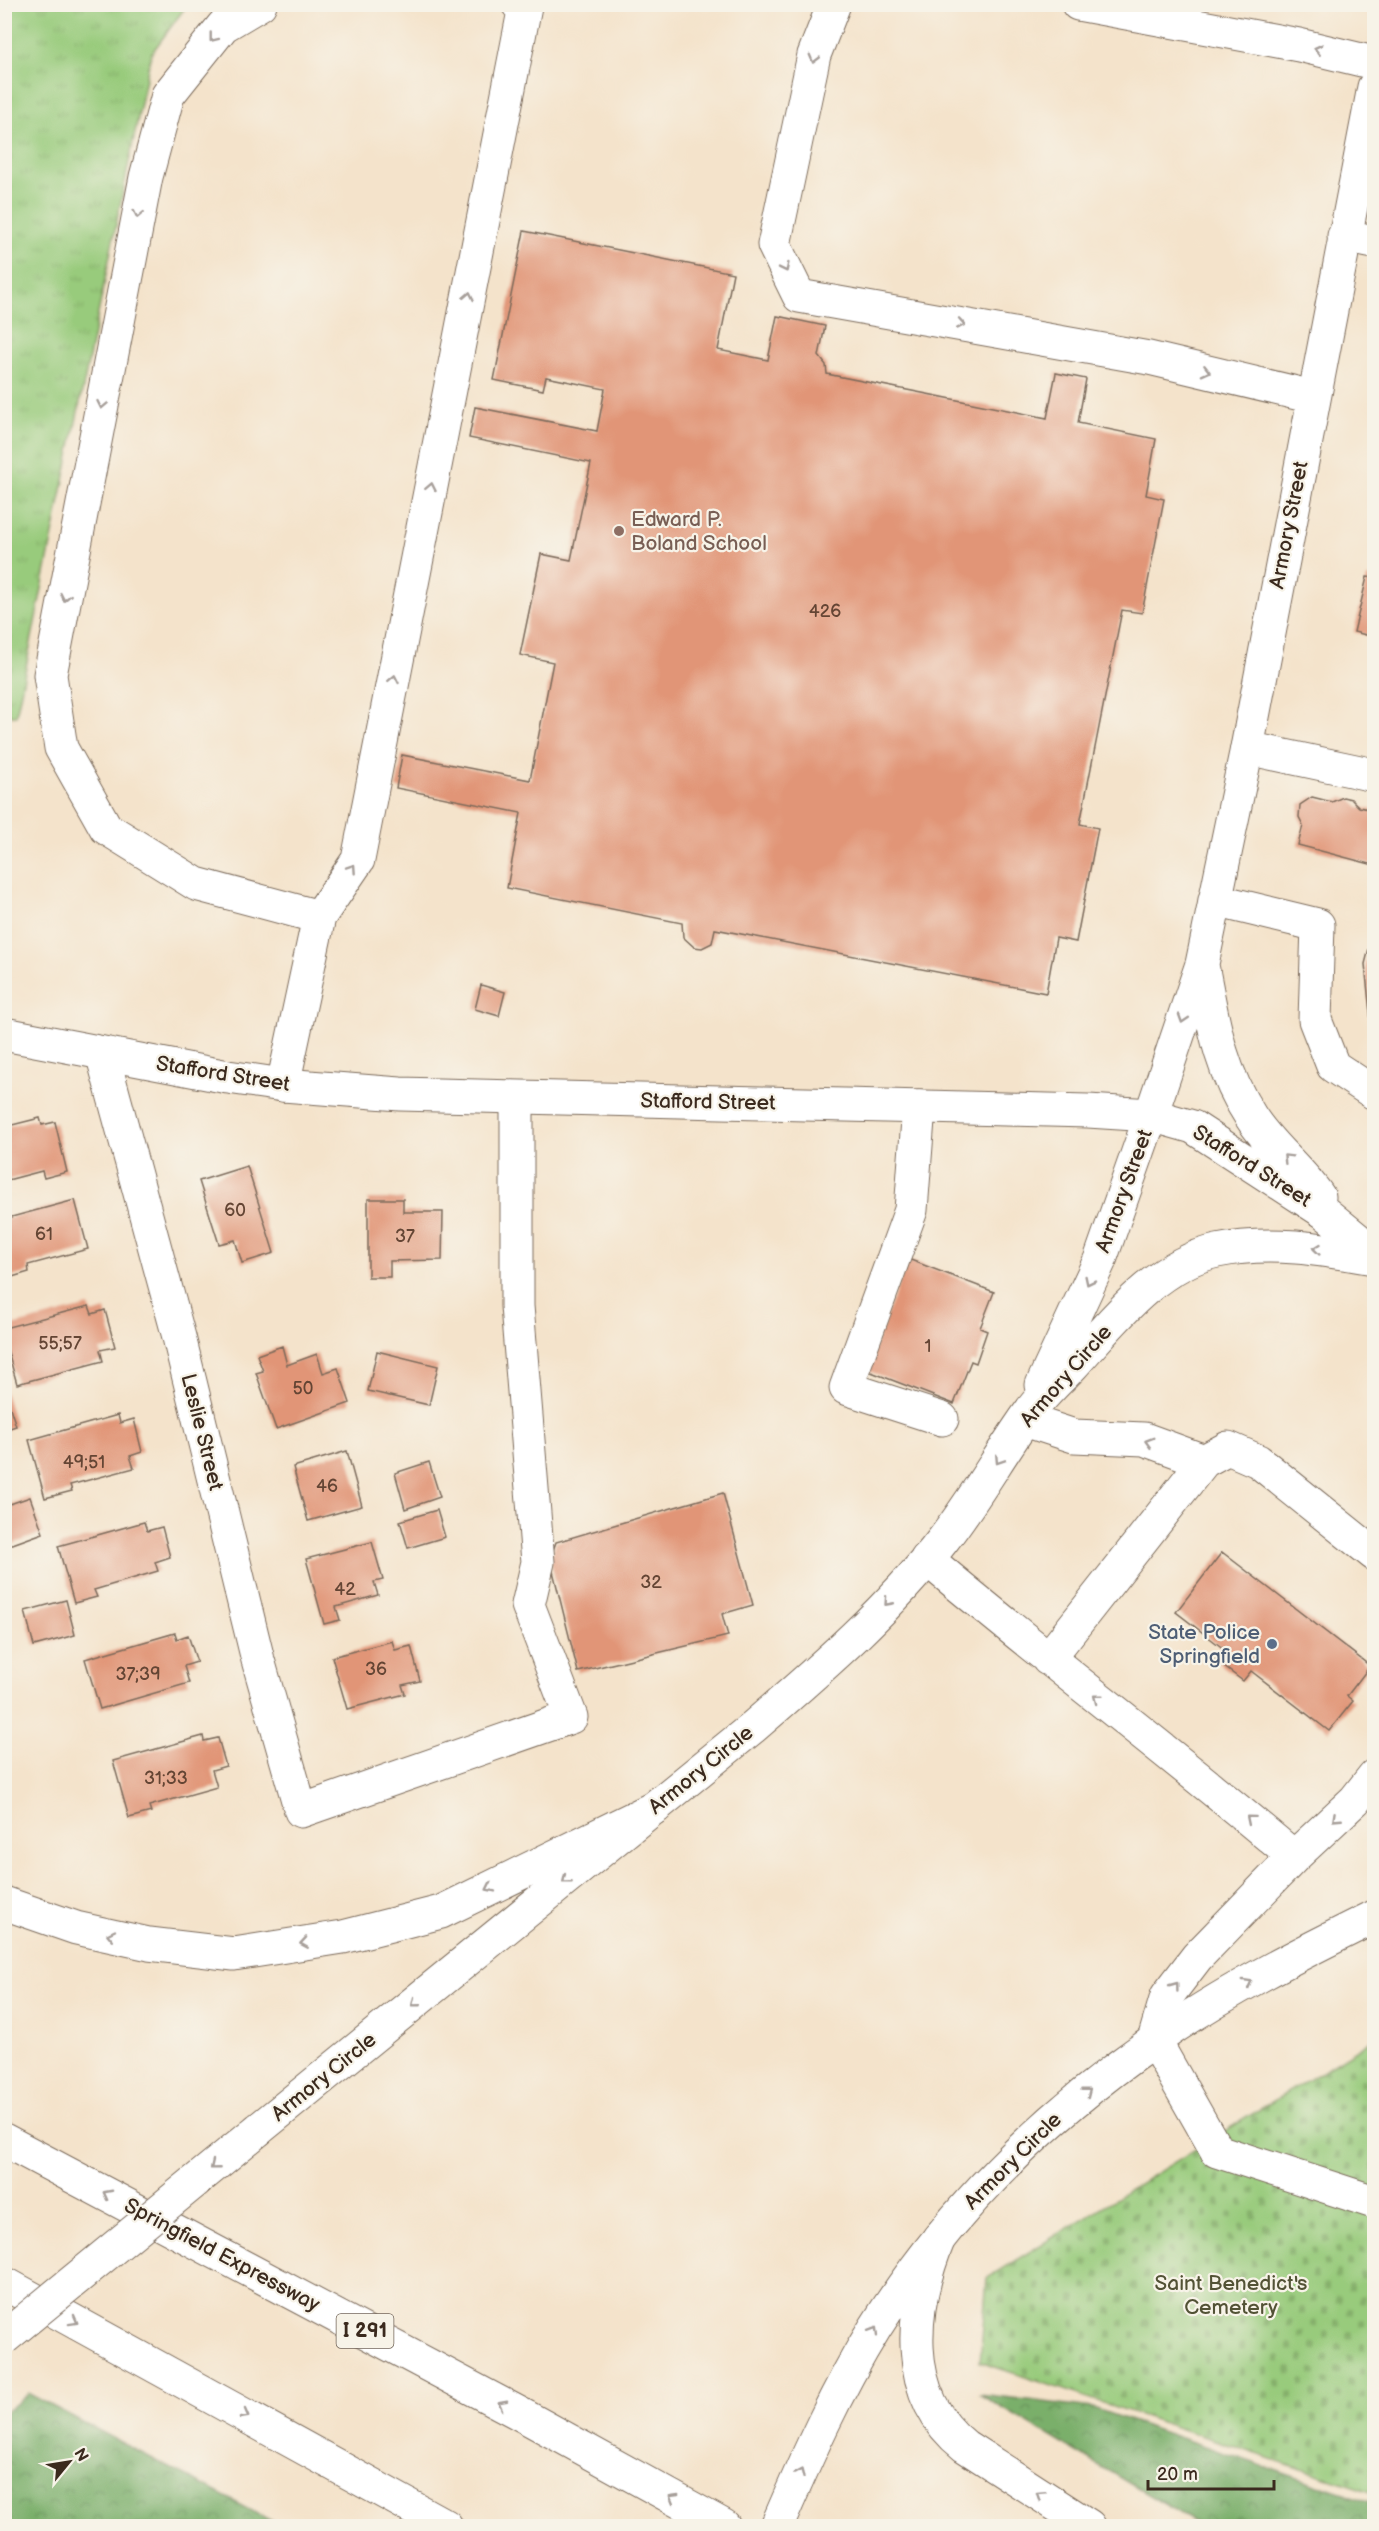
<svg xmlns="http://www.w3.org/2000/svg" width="1379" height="2531" font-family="'Balsamiq Sans',sans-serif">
<defs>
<pattern id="grass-tufts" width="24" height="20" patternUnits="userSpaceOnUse" patternTransform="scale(1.5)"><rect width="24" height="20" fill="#98cb7b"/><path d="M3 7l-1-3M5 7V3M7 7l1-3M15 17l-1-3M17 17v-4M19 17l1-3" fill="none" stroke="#84ae6a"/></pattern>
<pattern id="forest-crowns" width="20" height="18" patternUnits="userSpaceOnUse" patternTransform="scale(1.5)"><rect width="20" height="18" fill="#7aaf6b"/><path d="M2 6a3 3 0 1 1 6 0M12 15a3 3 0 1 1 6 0" fill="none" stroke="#658f57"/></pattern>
<pattern id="cemetery-stones" width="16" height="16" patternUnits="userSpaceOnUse" patternTransform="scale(1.5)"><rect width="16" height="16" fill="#98cb7b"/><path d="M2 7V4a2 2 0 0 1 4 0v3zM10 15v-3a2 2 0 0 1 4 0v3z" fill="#84ae6a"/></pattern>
</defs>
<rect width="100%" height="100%" fill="#f7f3e8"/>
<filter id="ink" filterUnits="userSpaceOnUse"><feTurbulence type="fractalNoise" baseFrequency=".0167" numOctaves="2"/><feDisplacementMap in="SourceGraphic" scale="12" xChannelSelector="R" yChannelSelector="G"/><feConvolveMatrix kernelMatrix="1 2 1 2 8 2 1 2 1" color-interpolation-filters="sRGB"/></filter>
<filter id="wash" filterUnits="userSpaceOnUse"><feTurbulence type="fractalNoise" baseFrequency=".008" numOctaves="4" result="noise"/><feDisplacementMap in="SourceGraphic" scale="24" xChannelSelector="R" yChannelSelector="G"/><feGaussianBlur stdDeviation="1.35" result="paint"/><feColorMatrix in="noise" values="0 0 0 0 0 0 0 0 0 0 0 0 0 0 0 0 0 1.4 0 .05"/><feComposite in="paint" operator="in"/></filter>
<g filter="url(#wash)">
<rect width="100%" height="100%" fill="#f4e3cb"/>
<!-- grass -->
<path fill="url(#grass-tufts)" stroke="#6a7a4c" stroke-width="1.5" d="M5,4l182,1 -36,49 -135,662 -12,-3z"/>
<!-- forest -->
<path fill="url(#forest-crowns)" stroke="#5a6c44" stroke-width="1.5" d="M29,2394l252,132h-276v-114z
M979,2394l114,14 281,96v22h-173z"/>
<!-- cemetery -->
<path fill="url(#cemetery-stones)" stroke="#6a7a4c" stroke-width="1.5" d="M1374,2039v454l-394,-131 7,-84z"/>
<g id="blocks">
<!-- building -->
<path fill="#e19577" d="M524,231l209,42 -15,77 50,10 9,-44 48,10 -6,30 7,9 1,9 220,44 9,-45 30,6 -8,44 78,16 -10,56 18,4 -22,114 -20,-3 -42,214 18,4 -22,114 -20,-4 -10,55 -331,-64 -3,14 -10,5 -8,-1 -11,-10 -1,-14 -175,-35 14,-75 -125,-25 6,-33 128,25 23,-118 -33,-7 21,-101 30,6 20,-97 -122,-25 6,-31 122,24 8,-42 -59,-12 -3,13 -49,-10z
M1367,577l7,1v59l-20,-5z
M1312,797l20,5 11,-5 8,2 8,8 15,3v55l-76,-20 5,-20 -4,-8 1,-12z
M1374,929v113h-1l-8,-78z
M481,985l24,7 -6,24 -24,-7z
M40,1118l2,7 13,-3 12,50 -23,6 -2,-7 -38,10v-54z
M247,1166l27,87 -32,10 -7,-23 -16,4 -20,-63z
M368,1199h35v13h40l-1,48 -52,1v16h-22z
M75,1200l13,49 -60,16 1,7 -17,5 -3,-8 -5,1v-51z
M908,1259l86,33 -14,36 7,3 -11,32 -5,-2 -17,43 -88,-34z
M89,1306l3,8 13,-4 10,37 -15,3 3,11 -86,23 -13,-46v-10z
M282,1346l5,19 30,-11 6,19 15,-5 12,35 -74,26 -20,-56 7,-2 -6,-16z
M377,1351l61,15 -9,39 -61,-14z
M4,1389l12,37 -12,4z
M118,1415l2,8 14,-4 8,33 -12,4 4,12 -64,17 2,6 -27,7 -16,-58z
M347,1451l15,55 -54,15 -15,-54z
M429,1462l11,35 -35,12 -10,-36z
M723,1493l30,112 -31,9 6,22 -150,36 -28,-113 6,-17z
M30,1497l13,36 -36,13 -3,-7v-33z
M437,1510l8,27 -37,11 -8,-27z
M144,1522l3,9 15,-4 8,30 -15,5 3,9 -64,19 3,7 -23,6 -16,-57z
M372,1542l11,38 -9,2 4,13 -42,12 4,13 -16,4 -18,-65z
M1222,1552l148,114 -23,30 6,5 -24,30 -78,-60 -8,10 -28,-21 9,-11 -48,-37z
M66,1600l9,35 -41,11 -9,-35z
M175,1633l2,6 11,-4 9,27 -13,4 5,17 -89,26 -15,-50z
M392,1641l3,9 16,-4 9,35 -18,4 3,9 -58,15 -15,-52z
M203,1736l1,5 14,-3 8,28 -14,4 5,17 -68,19 2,6 -22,6 -16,-57z"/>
</g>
</g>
<g filter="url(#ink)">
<use href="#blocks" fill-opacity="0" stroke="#7c6b5b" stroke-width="1.5"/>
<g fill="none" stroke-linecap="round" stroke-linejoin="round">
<defs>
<path id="minor" d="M260,4l-37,22 -55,69 -22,82 -96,498 11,73 45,80 90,56 123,33
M834,4l-20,51 -40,190 25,51 350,62 164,39
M1078,4l221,41 75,18
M1344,236l30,6
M1247,748l127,27
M1215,900l103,25 -3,95 18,46 41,27
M102,1053l77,284 79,323 43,151 270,-94 -43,-112 10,-43 -21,-256v-208
M283,1085l36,-168 39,-57 167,-854 -7,-2
M919,1107l-8,103 -65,178 96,31
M1025,1420l49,16 70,3 60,22
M927,1559c121,102 247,196 367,298
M1048,1659l156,-198 24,-13 30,13 116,93
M1374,1776l-19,24 -61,57 -97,100 -30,39 -13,44 63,111 157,51"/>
<path id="major" d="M1202,965c11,56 17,103 49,152 19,30 48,51 68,80
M4,1034l224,43 55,8 117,9 688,17 63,4 42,12 131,85 50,41
M1042,1385l58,-125 51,-145 51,-151 45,-216 127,-661
M259,2129l493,-401c67,-58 137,-118 191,-188 32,-41 57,-86 87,-128 12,-17 28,-31 43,-47 39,-43 83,-101 144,-114 53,-11 105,-2 157,7
M777,2526c29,-67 59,-135 98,-198 71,-114 169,-211 279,-287 69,-49 145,-87 220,-124"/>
<path id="highway" d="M4,1903l72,25 73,16 85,10 109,-17 98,-25 215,-105
M4,2140l524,278 196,108
M939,2238c-28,68 -39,157 26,208l124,80
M4,2283l442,243"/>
</defs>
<!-- minor casing -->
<use href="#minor" stroke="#7c6b5b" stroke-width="35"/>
<!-- major casing -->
<use href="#major" stroke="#7c6b5b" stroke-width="35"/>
<!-- highway casing -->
<use href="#highway" stroke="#7c6b5b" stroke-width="35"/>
<!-- minor -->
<use href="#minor" stroke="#fff" stroke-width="33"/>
<!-- major -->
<use href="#major" stroke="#fff" stroke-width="33"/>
<!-- highway -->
<use href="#highway" stroke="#fff" stroke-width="33"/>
<defs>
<path id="major-bridge" d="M4,2338l255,-209"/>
</defs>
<!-- major-bridge casing -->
<use href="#major-bridge" stroke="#7c6b5b" stroke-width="35" stroke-linecap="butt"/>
<!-- major-bridge -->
<use href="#major-bridge" stroke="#fff" stroke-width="33"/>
</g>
<!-- one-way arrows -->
<defs><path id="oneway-chevron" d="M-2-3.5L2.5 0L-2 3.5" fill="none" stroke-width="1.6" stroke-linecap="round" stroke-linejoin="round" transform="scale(1.5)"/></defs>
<g stroke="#a79f9a">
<use href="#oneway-chevron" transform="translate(213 38) rotate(128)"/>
<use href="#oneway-chevron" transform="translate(1318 49) rotate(-167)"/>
<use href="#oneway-chevron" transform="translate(814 59) rotate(105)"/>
<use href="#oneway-chevron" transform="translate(138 214) rotate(101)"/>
<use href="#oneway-chevron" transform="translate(785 268) rotate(64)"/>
<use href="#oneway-chevron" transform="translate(469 296) rotate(-79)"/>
<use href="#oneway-chevron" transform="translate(961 324) rotate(10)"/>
<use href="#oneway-chevron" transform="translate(1206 371) rotate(14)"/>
<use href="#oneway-chevron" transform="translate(102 405) rotate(101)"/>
<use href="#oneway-chevron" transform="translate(431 487) rotate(-79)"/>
<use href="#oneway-chevron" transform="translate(65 597) rotate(101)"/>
<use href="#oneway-chevron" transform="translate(394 679) rotate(-79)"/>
<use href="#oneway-chevron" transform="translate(352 868) rotate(-56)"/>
<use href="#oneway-chevron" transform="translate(1183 1019) rotate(108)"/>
<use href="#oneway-chevron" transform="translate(1287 1158) rotate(-135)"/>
<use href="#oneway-chevron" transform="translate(1317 1249) rotate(-174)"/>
<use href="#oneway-chevron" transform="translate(1089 1281) rotate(116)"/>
<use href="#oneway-chevron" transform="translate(1149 1442) rotate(-164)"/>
<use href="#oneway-chevron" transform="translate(999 1460) rotate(123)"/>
<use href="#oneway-chevron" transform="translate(888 1602) rotate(132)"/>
<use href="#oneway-chevron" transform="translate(1097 1698) rotate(-142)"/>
<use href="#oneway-chevron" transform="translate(1336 1818) rotate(137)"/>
<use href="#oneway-chevron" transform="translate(1250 1819) rotate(-140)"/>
<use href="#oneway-chevron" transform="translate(566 1880) rotate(141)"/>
<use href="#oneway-chevron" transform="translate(490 1888) rotate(154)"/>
<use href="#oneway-chevron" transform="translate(111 1935) rotate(-168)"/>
<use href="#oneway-chevron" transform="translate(304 1943) rotate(171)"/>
<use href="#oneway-chevron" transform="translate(1248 1983) rotate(-30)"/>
<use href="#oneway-chevron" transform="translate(1175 1986) rotate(-53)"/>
<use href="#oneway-chevron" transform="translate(415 2003) rotate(141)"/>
<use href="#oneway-chevron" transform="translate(1087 2092) rotate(-38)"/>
<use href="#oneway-chevron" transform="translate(214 2166) rotate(141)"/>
<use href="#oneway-chevron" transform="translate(107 2194) rotate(-152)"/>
<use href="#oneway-chevron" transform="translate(74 2321) rotate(29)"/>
<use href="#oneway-chevron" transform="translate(874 2331) rotate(-59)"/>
<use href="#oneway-chevron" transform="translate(502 2404) rotate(-152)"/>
<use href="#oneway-chevron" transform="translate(245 2415) rotate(29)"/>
<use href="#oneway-chevron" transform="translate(800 2473) rotate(-66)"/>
<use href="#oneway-chevron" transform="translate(1040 2495) rotate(-147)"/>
<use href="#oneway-chevron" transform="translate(673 2498) rotate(-150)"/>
</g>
</g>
<!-- markers -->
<circle fill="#8d6e63" stroke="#f7f3e8" stroke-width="2" cx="619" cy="531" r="6"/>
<circle fill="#5c6f8a" stroke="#f7f3e8" stroke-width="2" cx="1272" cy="1644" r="6"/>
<g text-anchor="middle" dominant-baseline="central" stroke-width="4.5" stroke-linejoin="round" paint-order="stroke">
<!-- number labels -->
<g font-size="18" fill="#644534">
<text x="825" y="611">426</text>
<text x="235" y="1210">60</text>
<text x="44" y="1234">61</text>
<text x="405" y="1236">37</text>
<text x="60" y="1343">55;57</text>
<text x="928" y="1346">1</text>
<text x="303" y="1388">50</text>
<text x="84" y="1462">49;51</text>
<text x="327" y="1486">46</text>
<text x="651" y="1582">32</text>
<text x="345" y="1589">42</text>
<text x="376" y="1669">36</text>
<text x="138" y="1674">37;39</text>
<text x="166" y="1778">31;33</text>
</g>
<!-- shield labels -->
<rect fill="#f7f3e8" stroke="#73665b" stroke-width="1.5" x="336.5" y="2314" width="57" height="34" rx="4.5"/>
<g font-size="20" font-weight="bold" fill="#3b2a1e">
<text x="365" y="2331">I 291</text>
</g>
<!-- education labels -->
<g font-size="21" fill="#785e54" stroke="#f7f3e8" text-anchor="start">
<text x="631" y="519">Edward P.<tspan x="631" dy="24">Boland School</tspan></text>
</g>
<!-- street labels -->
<g font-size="21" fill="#3b2a1e" stroke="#f7f3e8">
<text transform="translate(1289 525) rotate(-79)">Armory Street</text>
<text transform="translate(223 1074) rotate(9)">Stafford Street</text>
<text transform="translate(708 1102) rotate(1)">Stafford Street</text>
<text transform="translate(1252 1166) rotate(32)">Stafford Street</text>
<text transform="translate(1124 1191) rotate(-70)">Armory Street</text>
<text transform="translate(1066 1376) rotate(-49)">Armory Circle</text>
<text transform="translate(202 1432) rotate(76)">Leslie Street</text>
<text transform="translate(701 1770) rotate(-39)">Armory Circle</text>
<text transform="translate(324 2077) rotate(-39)">Armory Circle</text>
<text transform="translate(1013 2161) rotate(-45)">Armory Circle</text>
<text transform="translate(222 2255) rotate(28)">Springfield Expressway</text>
</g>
<!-- service labels -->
<g font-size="21" fill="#4e5e75" stroke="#f7f3e8" text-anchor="end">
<text x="1260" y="1632">State Police<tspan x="1260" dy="24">Springfield</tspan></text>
</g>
<!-- park labels -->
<g font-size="21" fill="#525235" stroke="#f7f3e8">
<text x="1231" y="2283">Saint Benedict's<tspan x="1231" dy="24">Cemetery</tspan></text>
</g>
</g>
<!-- margin -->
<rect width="1379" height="2531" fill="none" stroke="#f7f3e8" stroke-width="24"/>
<!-- north arrow -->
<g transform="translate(69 2462) rotate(60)" stroke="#f7f3e8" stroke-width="4.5" paint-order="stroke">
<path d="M0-4.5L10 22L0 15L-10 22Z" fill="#3b2a1e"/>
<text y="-9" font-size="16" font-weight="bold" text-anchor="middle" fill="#3b2a1e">N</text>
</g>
<!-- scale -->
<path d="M1148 2480v9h126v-9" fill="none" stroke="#3b2a1e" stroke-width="3"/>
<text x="1157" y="2480" font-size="18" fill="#3b2a1e" stroke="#f7f3e8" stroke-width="4.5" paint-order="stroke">20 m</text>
</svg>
